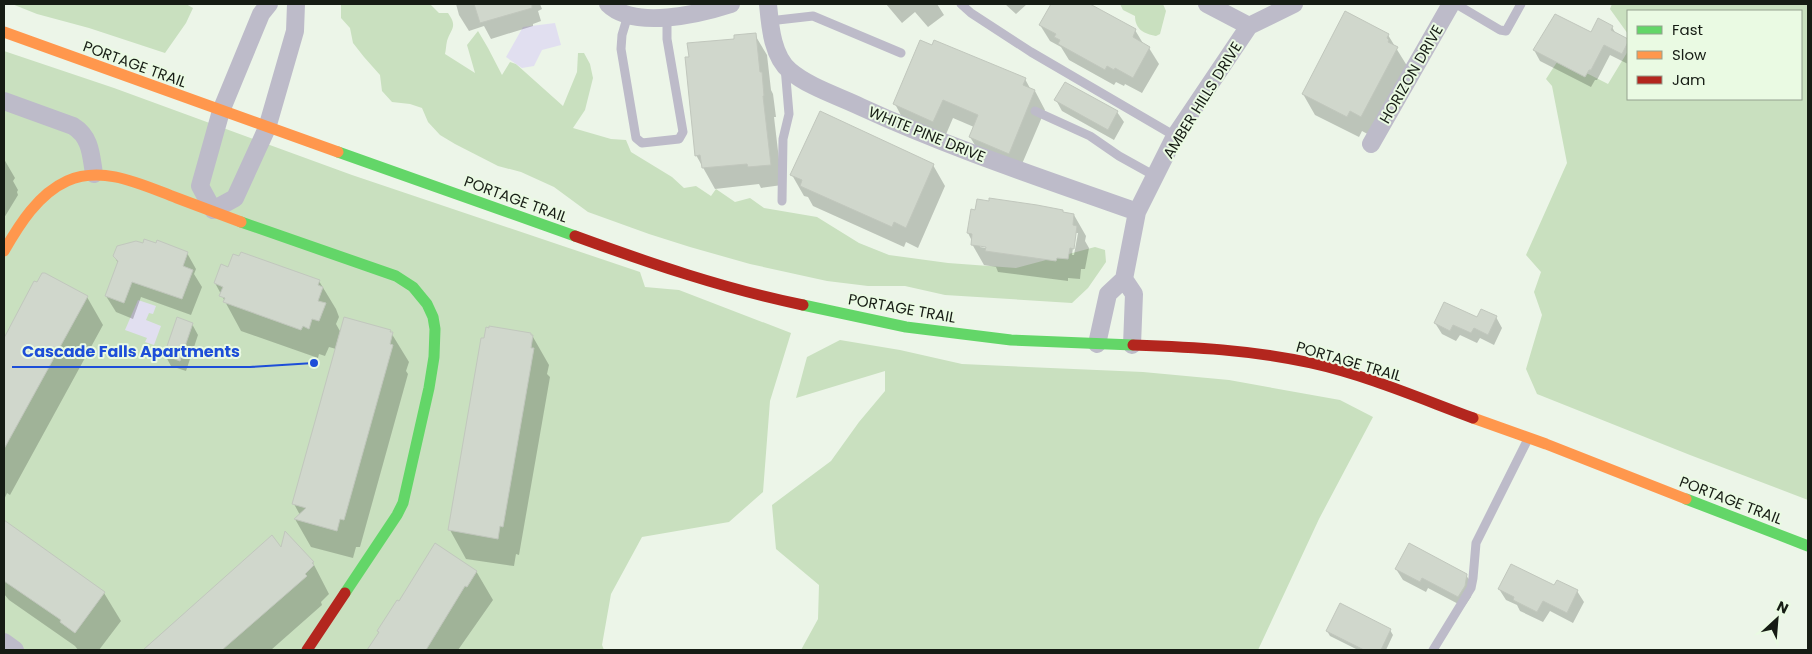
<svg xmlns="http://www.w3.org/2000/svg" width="1812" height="654" font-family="Poppins,sans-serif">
<rect width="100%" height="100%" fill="#ecf5e8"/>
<!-- green -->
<path fill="#c9e0bf" d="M12,4h174l7,4 -7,15 -21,30 -76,-25 -52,-14z
M341,4h89l9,9h9c10,14 3,15 -1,28 -1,4 -1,9 -2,13l30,19 -8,-28 11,-14 10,17 14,27 8,-13 6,2 47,42 14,-34 1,-19h6l6,11 3,14 -8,32 -12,18 38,11 15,1 5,12 41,25 12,11 12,-2 15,10 5,-7 19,13 15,-4 14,10 53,9 42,26 30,12 59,8 68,5 79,-21 10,3 1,12 -18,26 -16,15 -127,-8 -40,-9h-37l-41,-5 -77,-17 -60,-17 -41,-13 -61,-22 -34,-25 -33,-15 -23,-6 -43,-22 -15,-9 -12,-13 -6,-14 -12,-4 -18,-2 -10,-11 -2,-16 -16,-18 -11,-14 -3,-15 -9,-10z
M1120,4h43l3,7 -6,23 -4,2c-12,-2 -21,-7 -21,-20l-12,-6z
M1612,4h196v496l-118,-45 -153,-61 -11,-25 16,-54 -8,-23 7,-20 -15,-17 41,-92 -15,-77 -6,-7 13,-20 49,25 20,-33v48h173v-88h-173v23l-18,-25z
M4,51l110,37 238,87 288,97 5,15 34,3 112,43 -21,68 -7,91 -34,30 -87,15 -31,57 -9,51 2,5h-600z
M840,340l60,10 62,14 181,8 86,8 111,20 33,17 -54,102 -61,131h-457l17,-31 1,-34 -43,-36 -4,-44 59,-44 28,-39 26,-31v-20l-89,27 11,-41z"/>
<!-- water -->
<path fill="#e1dff0" d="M555,23l6,22 -19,5 -8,16 -12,2 -16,-11 17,-30z
M138,300l18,6 -3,8 -4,-1 -3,7 15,6 -7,19 -9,-3 2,-4 -22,-8z"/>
<!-- shadow -->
<path fill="#0003" fill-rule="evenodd" d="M456,4h84l2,5 -4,2 3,10 -8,3v2l-42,13 -7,-13 -15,5 -10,-16z
M886,4h51l7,11 -16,12 -13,-15 -13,11z
M1005,4h22l-11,10z
M1052,4h36l47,26 9,15 5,3 10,16 -17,29 -17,-9 -1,2 -8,-4 -2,3 -45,-25 -8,-13 -11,-6 -10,-16z
M1612,27l4,7 12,6v24l-18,-9 -13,25h-2l-4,7 -51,-26 -6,-11z
M755,35l12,20 4,35 2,4 3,23h-2l8,68 -21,3 -2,-4 -44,5 -19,-34 39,-115z
M1388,35l21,34 -36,68 -11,-6 -3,6 -44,-22 -12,-21z
M1025,79l6,11 4,1 10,19 -26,61 -38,-16 -11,-18 4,-10 -21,-9 -9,21 -39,-16 -10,-19z
M1056,100l61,12 7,10 -10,18 -52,-29z
M4,159l11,19 -2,3 5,9 -1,2 1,3 -14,23z
M933,165l12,21 -27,62 -12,-6 -2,5 -91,-41 -5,-9 -4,-1 -12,-21z
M1062,211l2,3 10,1 12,21 -1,5 4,7 -4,21h-4l-1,10 -12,-1v3l-70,-9 -2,-5 -12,-2 -12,-21v-3l-4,-8zM1075,233h3l-4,22h-2zM980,245l12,2v2l-12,-2z
M187,253l9,16 -2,5 8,13 -11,28 -50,-18 -8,22 -17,-7 -10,-16 12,-33 -4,-7z
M229,269l90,12 17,28 3,8 -3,7 5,9 49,-2 19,31 -3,9 2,3 -48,173h-4l-3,11 -42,-11 -16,-28 5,-4 -6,-11 42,-155 -7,-2 -4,9 -6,-2 -1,4 -77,-27 -26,-48z
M35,283l52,14 16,28 -93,170 -3,-2 -3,7v-161z
M1496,317l6,11 -8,17 -14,-7 -3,5 -17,-8 -4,6 -14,-7 -7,-11z
M192,324l6,11 -12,36 -15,-5 -6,-11z
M533,337l16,28 -2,9 3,3 -31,178 -3,-1 -2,12 -48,-7 -16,-29 35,-190z
M4,521l100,72 17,28 -22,29h-21l-3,-4 -66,-46 -5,-6z
M286,534l27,29 16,31 -8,8 1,3 -51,45h-128l126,-111 13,10z
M1396,569l70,6 7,11 -2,11 -7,10 -36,-19 -2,4 -23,-12z
M476,571l17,29 -35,50h-90l30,-48z
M1558,582l19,9 7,11 -11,21 -23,-12 -7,11 -23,-11 -3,-6 -11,-5 -7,-11 56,-2z
M1390,630l3,5 -7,15h-28l-28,-14 -3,-5z"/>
<!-- building -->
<path fill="#d0d7cc" stroke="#c1c7bd" d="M474,4h58v4l-52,15z
M1051,4h39l46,25 -3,8 17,10 -17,31 -18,-10 -1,2 -7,-4 -2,4 -47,-26 2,-4 -6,-3 2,-3 -17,-9z
M1345,11l44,23 -2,4 2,2 -1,2 10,5 -37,70 -11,-6 -3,6 -45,-23z
M1555,14l36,18 7,-14 15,8 -2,4 17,9v3l-6,12 -18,-9 -13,25h-2l-4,7 -52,-27z
M756,33l4,39h2l2,24h-1l8,69 -23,2 -1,-3 -45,4 -2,-13 -5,1 -10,-99h4l-2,-14 47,-4v-4z
M920,40l12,5 2,-5 92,38 -3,7 12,5 -26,64 -40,-17 9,-22 -35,-15 -10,22 -40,-18z
M1065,82l53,29 -10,19 -54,-30z
M820,111l114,53 -28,64 -12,-6 -2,5 -92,-41 2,-6 -12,-5z
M989,198l48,7 26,5v2l11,2 -1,11 4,1 -3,23 -4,-1 -2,11 -11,-1 -1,3 -71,-10 1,-4 -15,-2 1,-11 -5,-1 4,-24 4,1 2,-11 12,2z
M144,239l12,4 1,-3 31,12 -5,14 10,4 -11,29 -50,-17 -8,21 -19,-7 13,-35 -5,-5 4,-10 19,-5 7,2z
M241,252l79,28 -2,5 5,2 -5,14 8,2 -7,18 -7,-2 -3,10 -6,-3 -2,4 -78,-28 2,-4 -6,-2 4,-9 -9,-4 7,-19 7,3 5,-13 6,2z
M42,273h3l43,23 -84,153v-111l30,-57 3,1z
M1444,302l33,15 4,-8 16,7 -9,19 -14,-7 -3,5 -18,-8 -3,6 -16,-8z
M177,317l16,6 -13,38 -16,-6z
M344,317l47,13 -1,2h3l-3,12 3,1 -49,175 -4,-1 -3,12 -43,-12 12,-11 -14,-4z
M489,326l42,7v2h2l-2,13h3l-31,179 -3,-1 -2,13 -50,-9 33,-192h3l2,-11 3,1z
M4,520l101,72 -30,41 -15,-11 1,-2 -57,-39z
M285,531l29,31 -2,1 2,2 -9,9 2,2 -85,74h-79l129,-115 9,12z
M435,543l42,28 -10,16 -2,-1 -39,64h-59l12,-18 -2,-1 20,-31 2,1z
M1409,543l58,31 -2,12 -7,11 -36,-19 -2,4 -25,-13z
M1511,564l43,21 3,-5 21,10 -11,23 -24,-12 -6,11 -24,-12 1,-3 -16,-8z
M1340,603l51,26 -10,21h-17l-38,-19z"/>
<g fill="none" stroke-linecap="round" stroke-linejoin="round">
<!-- lane -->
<path stroke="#bdbbc9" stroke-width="9" d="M961,4l10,9 60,39 144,84
M1456,4l44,26 6,1 15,-27
M628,15l-6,20 -1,14 15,89 6,5 37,-4 4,-7 -16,-93v-23
M769,21l44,-5 88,37
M1035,111l55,25 29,20 36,20
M782,201l1,-62 6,-25 -4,-47
M1433,650l38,-62 2,-10 3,-35 52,-104"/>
<!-- street -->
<path stroke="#bdbbc9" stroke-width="18" d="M269,4l-8,10 -40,97 -21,75 13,24 22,-12 32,-70 28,-97 1,-27
M608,4c26,26 92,10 123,0
M768,4c2,21 4,52 22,67 19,16 48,25 71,36 89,41 183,72 276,105
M1207,4l42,22
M4,101l69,25c18,11 18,29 21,48
M1371,144l80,-140
M1124,279l10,15 -2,51
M1097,344l11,-50 16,-15 13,-67 38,-76 74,-110 45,-22
M4,642l11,8"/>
<!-- fast -->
<path stroke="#63d668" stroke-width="11" d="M338,152l237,84
M241,222l155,54 17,11 14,17 6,13 2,12 -1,28 -5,31 -26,115 -6,12 -52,78
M803,305l103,22 105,13 122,5
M1686,499l122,47"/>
<!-- slow -->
<path stroke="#ff974d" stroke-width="11" d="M4,32l334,120
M4,251c15,-26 34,-57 63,-70 37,-16 75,4 110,17 21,8 43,16 64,24
M1473,418l73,26 140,55"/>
<!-- jam -->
<path stroke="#b3261e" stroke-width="11" d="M575,236c74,27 150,53 228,69
M1133,345c60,2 119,5 178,18 55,12 108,35 162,55
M307,650l38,-57"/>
</g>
<g text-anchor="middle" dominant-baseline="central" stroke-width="4" stroke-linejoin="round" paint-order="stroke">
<!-- street labels -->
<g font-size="15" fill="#161c14" stroke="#eafae3">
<text transform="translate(135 64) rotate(20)">PORTAGE TRAIL</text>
<text transform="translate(1411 74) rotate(-60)">HORIZON DRIVE</text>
<text transform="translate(1202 100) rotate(-58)">AMBER HILLS DRIVE</text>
<text transform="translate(927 134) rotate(22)">WHITE PINE DRIVE</text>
<text transform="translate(516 199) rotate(20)">PORTAGE TRAIL</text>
<text transform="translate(902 308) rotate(10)">PORTAGE TRAIL</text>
<text transform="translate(1349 361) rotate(16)">PORTAGE TRAIL</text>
<text transform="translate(1731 500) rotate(21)">PORTAGE TRAIL</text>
</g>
</g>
<!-- callouts -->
<path fill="none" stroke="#1d4ed8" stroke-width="2" d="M314 363L250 367H12"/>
<circle fill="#1d4ed8" stroke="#eafae3" stroke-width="2" cx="314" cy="363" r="5"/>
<g font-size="16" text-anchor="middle" font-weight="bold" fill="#1d4ed8" stroke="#eafae3" stroke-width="4" stroke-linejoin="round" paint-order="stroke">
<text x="131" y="357">Cascade Falls Apartments</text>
</g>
<!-- border -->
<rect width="1812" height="654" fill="none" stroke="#161c14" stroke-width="10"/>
<!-- legend -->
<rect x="1627" y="10" width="175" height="90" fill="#eafae3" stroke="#95a190"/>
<rect x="1637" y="26" width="25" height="8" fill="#63d668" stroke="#95a190"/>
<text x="1672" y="35" font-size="15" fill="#161c14">Fast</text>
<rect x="1637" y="51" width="25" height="8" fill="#ff974d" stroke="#95a190"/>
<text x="1672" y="60" font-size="15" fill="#161c14">Slow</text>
<rect x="1637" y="76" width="25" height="8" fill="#b3261e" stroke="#95a190"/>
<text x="1672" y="85" font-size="15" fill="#161c14">Jam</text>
<!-- north arrow -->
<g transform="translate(1777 619) rotate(26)" stroke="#eafae3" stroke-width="4" paint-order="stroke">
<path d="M0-4L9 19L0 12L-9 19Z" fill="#161c14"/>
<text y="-8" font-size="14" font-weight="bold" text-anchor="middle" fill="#161c14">N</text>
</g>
</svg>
